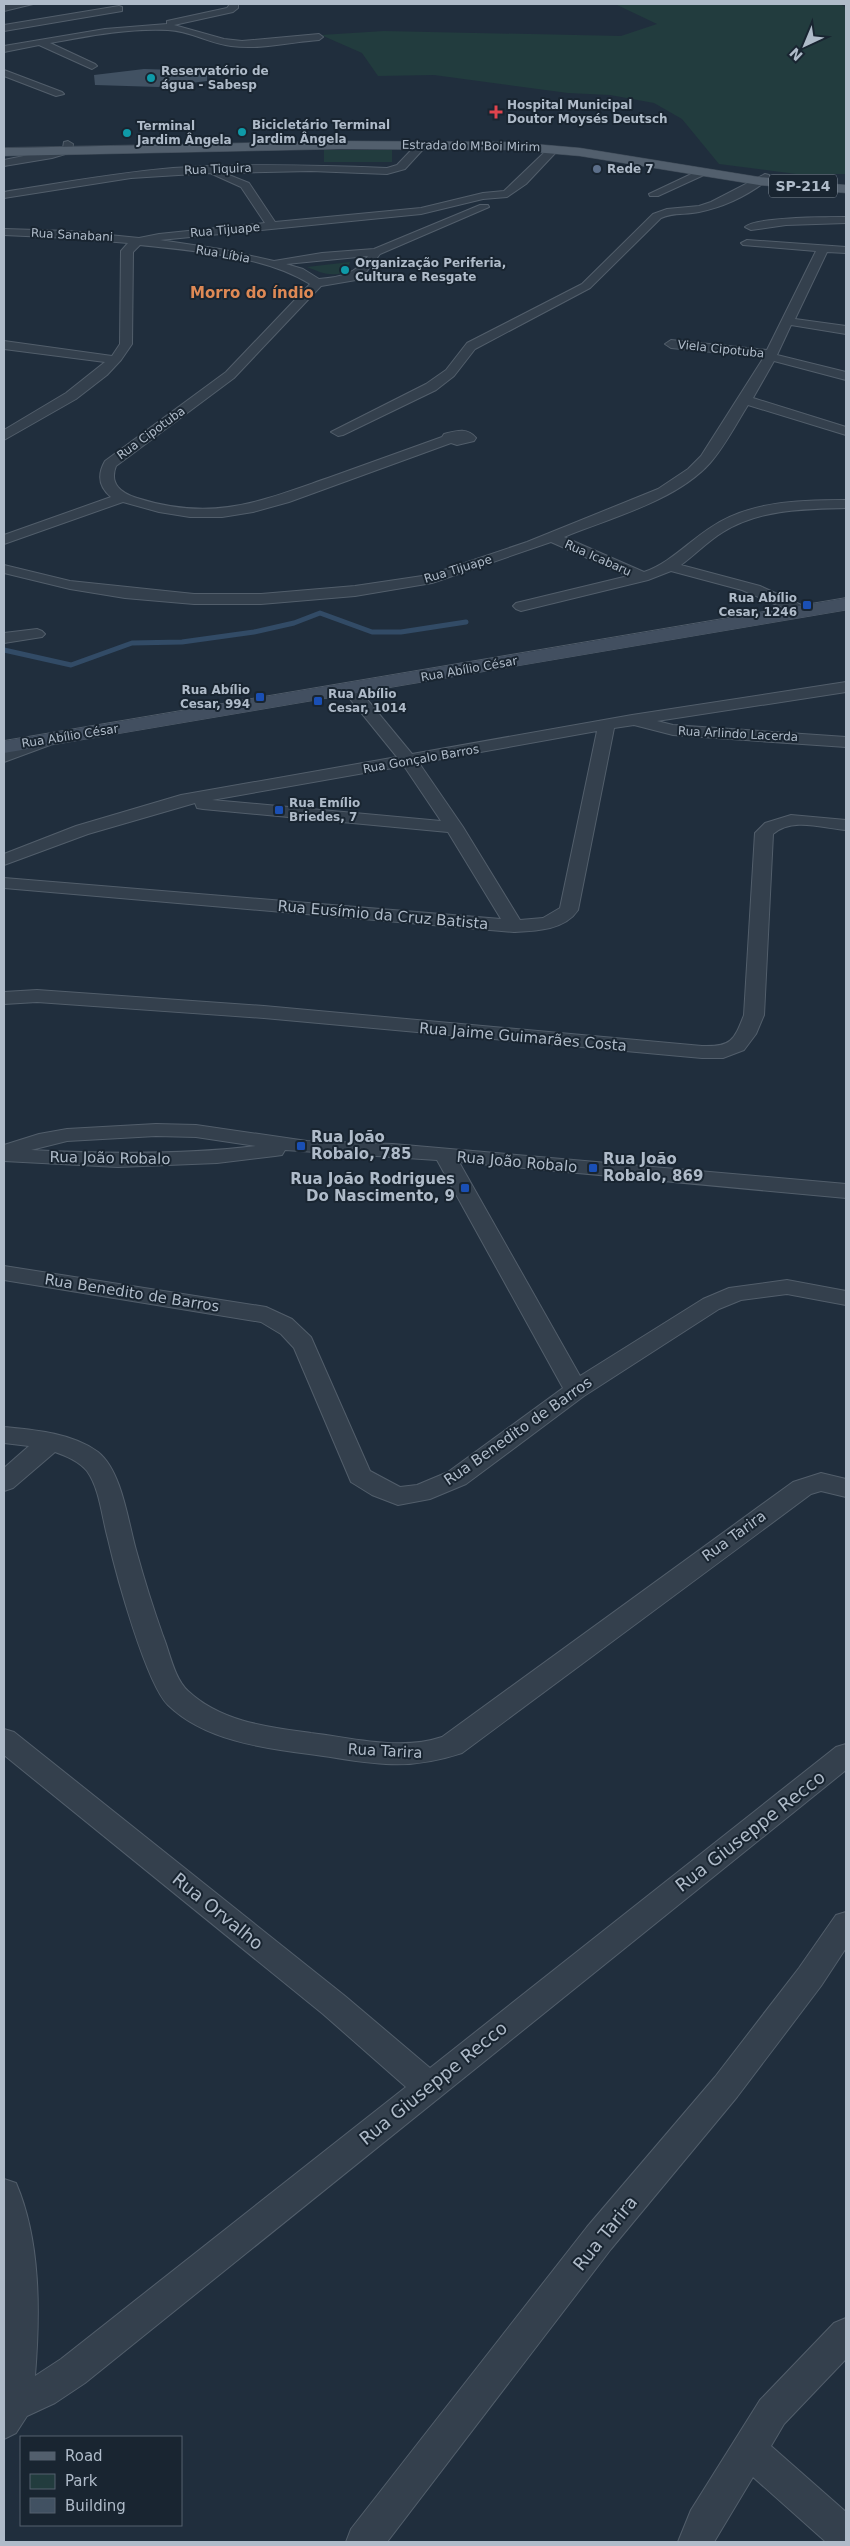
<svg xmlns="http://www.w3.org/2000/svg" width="850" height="2546" font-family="'DejaVu Sans',sans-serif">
<rect width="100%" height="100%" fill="#202e3d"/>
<!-- green -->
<path fill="#223c3e" d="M615,4h225l6,4v166h-50l-77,-10 -37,-45 -28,-16 -44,-8 -42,-2 -134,-18 -56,1 -16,-23 -41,-18 63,-4 237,5 36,-12z
M324,150h68v12h-68z
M350,262l-4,10c-16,5 -24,1 -39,-5z"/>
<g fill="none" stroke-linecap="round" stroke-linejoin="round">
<!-- stream -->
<path stroke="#324b66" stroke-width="5" d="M4,650l67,15 61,-22 50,-1 72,-10 40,-9 26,-10 52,19h29l65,-10"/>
</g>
<!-- building -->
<path fill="#415162" d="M144,69l63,2v10l-49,6 -63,-2 -1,-10z"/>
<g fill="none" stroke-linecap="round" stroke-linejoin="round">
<defs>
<path id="minor" d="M14,4h19l-29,7v-6z
M230,4h8v4l-5,4 -59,13 50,14 18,2 77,-7 4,3 -4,3c-29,2 -59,10 -88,6 -22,-3 -41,-15 -63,-16 -40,-2 -80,6 -118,13l45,21 2,2 -5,3 -53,-24 -35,7v-6l101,-17 62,-5v-3l60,-13z
M119,6l3,1v4l-118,20v-6z
M4,70l58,22 2,2 -8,2 -52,-20z
M68,141l5,3 -1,8 -20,6 -48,8v-6l59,-12 1,-6z
M422,142l5,3 -22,24 -18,5 -76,-3 -87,2 25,10 26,39 146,-14 62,-15 21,-2 46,-44 9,2 -33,35 -19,13 -24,2 -62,15 -261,26 60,9 54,12 48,-8 52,-4 106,-44h8l1,2 -109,47 -13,17 -11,9 -35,6 -87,92 -118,88c-7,18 5,27 21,32 76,24 121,4 191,-20 38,-14 76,-27 114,-41l2,-3c12,-3 23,-7 32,4l-2,3 -17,4 -6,-2 -162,59 -36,10 -31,5h-32l-31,-5 -36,-10 -119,42v-9l107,-38c-12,-10 -14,-22 -6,-36l121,-89 84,-88c-46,-29 -117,-33 -170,-39l-7,7 -1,92 -11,16 -14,15 -31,24 -72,41v-10l62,-37 39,-31 -101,-13v-8l108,15 8,-12 1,-93 7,-8 -59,-5 -65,-3v-6l65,2 70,7 20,-4 106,-11 -24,-36 -31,-14 -79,5 -127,20v-6c56,-9 112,-19 169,-24 71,-5 143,-3 214,0l10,-3 21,-22zM368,256c-13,19 -28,21 -49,23l-16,-10 -17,-5z
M702,169l5,3 -1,2 -48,22h-8l-1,-2z
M765,174l4,1v4c-20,16 -45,28 -70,33 -13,3 -26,0 -38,6l-71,70 -115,61 -21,27 -18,14 -93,45 -5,1 -7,-4 95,-48 20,-14 21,-27 115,-59 71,-70 14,-5 32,-3 12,-4z
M846,217v6l-60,2 -35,5 -6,-3c11,-10 83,-10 101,-10z
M747,240l99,7v6l-19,-1 -32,67 51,7v8l-55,-9 -14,30 69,17v8l-72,-19 -21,37 93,29v8l-98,-30c-12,19 -23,41 -38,58 -34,38 -100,55 -146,74l80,35c26,-9 43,-29 66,-44 39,-27 90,-28 136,-28v8c-42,1 -86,1 -123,24 -15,9 -27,22 -42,33l79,21 50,23 3,3 -3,3h-10l-58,-25 -71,-19 -23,9 -127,31 -5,-2 -3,-3 3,-3 112,-27 -77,-34 -119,41 -77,13 -94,8h-67l-69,-6 -55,-9 -66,-16v-8l66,16 124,13h67l94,-8 74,-11 98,-33 131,-53 30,-20 13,-13 63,-99 -93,-9 -6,-4 6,-4 96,10 49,-99 -73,-6 -2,-2z
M37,629l5,2 3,3 -3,3 -38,6v-10z
M846,682v10l-189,29 16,4 173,12v10l-173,-12 -39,-10 -20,3 -36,182c-13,20 -42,21 -64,22l-510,-44v-10l497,41 -53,-87 -245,-23 -6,-1 -2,-5 -107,31 -84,31v-11l72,-28 105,-31 216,-38 -55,-68 8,-5 6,2 56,68 220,-39zM597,731l-37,177 -17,10 -23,2 -57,-93 -44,-64zM404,766l37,55 -229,-21z
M44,736l6,1 2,4 -2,4 -46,17v-11z
M791,815l55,5v10c-23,-2 -54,-13 -73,4l-9,181 -8,19 -12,16 -21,8h-21l-438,-40 -227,-16 -33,2v-12l33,-2 227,16 438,40c29,1 32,-5 42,-31l11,-182 10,-10z
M156,1124l40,1 111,16 86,3 453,40v14l-387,-36 121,214 123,-77 26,-11 58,-8 59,11v14l-59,-11 -46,6 -22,9 -135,87 -118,88 -36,15 -32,6 -26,-10 -21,-13 -57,-134 -13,-14 -20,-12 -257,-42v-14l262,41 26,12 19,18 59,134 30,16 17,-2 31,-13 115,-84 -126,-228 -152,-10 -3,5 -7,1 -58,7 -99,4 -114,-6v-16l35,-11 28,-5zM156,1136l40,1 60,9c-75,9 -149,8 -225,4l36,-9z
M4,1427c31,3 68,6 94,25 24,19 30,70 38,98 8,29 17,58 27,86 7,17 11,42 25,55 33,31 80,36 123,42 43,5 89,18 131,4l351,-255 28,-9 25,6v18l-25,-6 -10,3 -349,259c-61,20 -93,9 -153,1 -47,-6 -105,-14 -141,-49 -22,-22 -52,-131 -60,-166 -6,-21 -8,-50 -21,-68 -8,-10 -21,-15 -32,-19l-42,36 -9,3v-23l25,-22 -25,-3z
M4,1729l10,3 331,264 85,72 406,-321 10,-3v26l-761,613 -30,20 -28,13 -11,17 -12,6v-260l12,4c25,58 24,131 19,193l26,-17 345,-272 -83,-73 -319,-259z
M846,1912v36l-25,38 -84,111 -126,152 -224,293h-41l5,-13 236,-302 128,-150 84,-109 37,-53z
M846,2318v41l-62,65 -13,22 75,66v30h-20l-73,-65 -39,65h-36l13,-32 69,-110 74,-77z"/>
<path id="secondary" d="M846,598v12l-842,143v-12z"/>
<path id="primary" d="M340,141l171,1 69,6 179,29 87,8v8l-87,-8 -179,-29 -69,-6 -171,-1 -336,7v-8z"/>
</defs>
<!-- minor casing -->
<use href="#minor" stroke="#525e6b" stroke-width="2"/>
<!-- secondary casing -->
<use href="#secondary" stroke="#525e6b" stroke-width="1"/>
<!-- primary casing -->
<use href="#primary" stroke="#3d4956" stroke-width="1"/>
<!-- minor -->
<use href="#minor" fill="#34404d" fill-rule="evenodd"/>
<!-- secondary -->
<use href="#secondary" fill="#424f60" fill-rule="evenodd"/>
<!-- primary -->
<use href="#primary" fill="#525f6d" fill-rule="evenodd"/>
</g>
<!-- markers -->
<g fill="#0f9aa8" stroke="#192531" stroke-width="2">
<circle cx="151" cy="78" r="5"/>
<circle cx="242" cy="132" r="5"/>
<circle cx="127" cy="133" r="5"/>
<circle cx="345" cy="270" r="5"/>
</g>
<path fill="#e0444e" stroke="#192531" stroke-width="2" d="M493.5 104.5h5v5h5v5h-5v5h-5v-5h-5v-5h5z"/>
<circle fill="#5c6f8a" stroke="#192531" stroke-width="2" cx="597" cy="169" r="5"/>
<g fill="#1a4fb4" stroke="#192531" stroke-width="2">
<rect x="802" y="600" width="10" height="10" rx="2.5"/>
<rect x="255" y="692" width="10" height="10" rx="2.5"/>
<rect x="313" y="696" width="10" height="10" rx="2.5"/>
<rect x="274" y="805" width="10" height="10" rx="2.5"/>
<rect x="296" y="1141" width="10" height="10" rx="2.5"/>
<rect x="588" y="1163" width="10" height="10" rx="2.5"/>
<rect x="460" y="1183" width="10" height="10" rx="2.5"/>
</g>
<g text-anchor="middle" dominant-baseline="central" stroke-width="4" stroke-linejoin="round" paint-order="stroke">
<!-- far-poi labels -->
<g font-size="12" font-weight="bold" fill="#afbbc9" stroke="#192531" text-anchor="start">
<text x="161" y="71">Reservatório de<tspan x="161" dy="14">água - Sabesp</tspan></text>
<text x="507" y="105">Hospital Municipal<tspan x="507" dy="14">Doutor Moysés Deutsch</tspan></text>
<text x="252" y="125">Bicicletário Terminal<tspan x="252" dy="14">Jardim Ângela</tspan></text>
<text x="137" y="126">Terminal<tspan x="137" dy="14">Jardim Ângela</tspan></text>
<text x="607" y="169">Rede 7</text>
<text x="355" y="263">Organização Periferia,<tspan x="355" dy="14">Cultura e Resgate</tspan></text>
<text x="797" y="598" text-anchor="end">Rua Abílio<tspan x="797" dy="14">Cesar, 1246</tspan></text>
<text x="250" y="690" text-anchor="end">Rua Abílio<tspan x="250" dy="14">Cesar, 994</tspan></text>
<text x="328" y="694">Rua Abílio<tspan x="328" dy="14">Cesar, 1014</tspan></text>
<text x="289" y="803">Rua Emílio<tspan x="289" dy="14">Briedes, 7</tspan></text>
</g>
<!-- far-street labels -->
<g font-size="12" fill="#afbbc9" stroke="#192531">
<text transform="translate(471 146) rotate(1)">Estrada do M'Boi Mirim</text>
<text transform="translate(218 169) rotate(-2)">Rua Tiquira</text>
<text transform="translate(225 230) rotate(-5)">Rua Tijuape</text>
<text transform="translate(72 235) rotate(3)">Rua Sanabani</text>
<text transform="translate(223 254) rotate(10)">Rua Líbia</text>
<text transform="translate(721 349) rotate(6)">Viela Cipotuba</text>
<text transform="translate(151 433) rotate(-36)">Rua Cipotuba</text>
<text transform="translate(598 558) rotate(24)">Rua Icabaru</text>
<text transform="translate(458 569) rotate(-17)">Rua Tijuape</text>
<text transform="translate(469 669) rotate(-10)">Rua Abílio César</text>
<text transform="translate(738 734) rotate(3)">Rua Arlindo Lacerda</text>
<text transform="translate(70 736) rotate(-9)">Rua Abílio César</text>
<text transform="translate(421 759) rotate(-10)">Rua Gonçalo Barros</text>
</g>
<!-- shield labels -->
<rect fill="#192531" stroke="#828e9b" stroke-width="1" x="769" y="174.5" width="68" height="23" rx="4"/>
<g font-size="14" font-weight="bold" fill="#afbbc9">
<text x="803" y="186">SP-214</text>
</g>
<!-- far-quarter labels -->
<g font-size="15" font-weight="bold" fill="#de8955" stroke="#192531">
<text x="252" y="293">Morro do índio</text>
</g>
<!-- street labels -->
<g font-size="15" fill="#afbbc9" stroke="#192531">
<text transform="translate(383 915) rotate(5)">Rua Eusímio da Cruz Batista</text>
<text transform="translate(523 1037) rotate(5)">Rua Jaime Guimarães Costa</text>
<text transform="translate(110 1158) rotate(1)">Rua João Robalo</text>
<text transform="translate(517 1162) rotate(5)">Rua João Robalo</text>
<text transform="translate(132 1293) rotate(9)">Rua Benedito de Barros</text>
<text transform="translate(518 1431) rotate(-35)">Rua Benedito de Barros</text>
<text transform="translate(734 1536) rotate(-36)">Rua Tarira</text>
<text transform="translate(385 1751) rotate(3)">Rua Tarira</text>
</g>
<!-- poi labels -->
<g font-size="15" font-weight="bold" fill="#afbbc9" stroke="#192531" text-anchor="start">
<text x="311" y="1137">Rua João<tspan x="311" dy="17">Robalo, 785</tspan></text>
<text x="603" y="1159">Rua João<tspan x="603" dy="17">Robalo, 869</tspan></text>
<text x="455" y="1179" text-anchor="end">Rua João Rodrigues<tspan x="455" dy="17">Do Nascimento, 9</tspan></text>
</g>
<!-- near-street labels -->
<g font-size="18" fill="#afbbc9" stroke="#192531">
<text transform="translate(750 1831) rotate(-38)">Rua Giuseppe Recco</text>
<text transform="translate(218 1911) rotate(39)">Rua Orvalho</text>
<text transform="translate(433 2083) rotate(-39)">Rua Giuseppe Recco</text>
<text transform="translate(605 2233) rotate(-51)">Rua Tarira</text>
</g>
</g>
<!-- border -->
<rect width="850" height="2546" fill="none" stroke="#afbbc9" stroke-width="10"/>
<!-- legend -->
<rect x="20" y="2436" width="162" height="90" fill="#192531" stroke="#55616e"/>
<rect x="30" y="2452" width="25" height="8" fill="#525f6d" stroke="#55616e"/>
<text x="65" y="2461" font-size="15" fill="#afbbc9">Road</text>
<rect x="30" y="2474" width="25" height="15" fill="#223c3e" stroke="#55616e"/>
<text x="65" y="2486" font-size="15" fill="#afbbc9">Park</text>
<rect x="30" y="2498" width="25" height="15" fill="#415162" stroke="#55616e"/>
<text x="65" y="2511" font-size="15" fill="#afbbc9">Building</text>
<!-- north arrow -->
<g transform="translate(805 45) rotate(224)" stroke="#192531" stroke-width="4" paint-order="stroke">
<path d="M0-4L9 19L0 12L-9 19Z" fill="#afbbc9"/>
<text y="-8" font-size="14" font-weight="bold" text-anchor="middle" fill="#afbbc9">N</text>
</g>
</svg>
